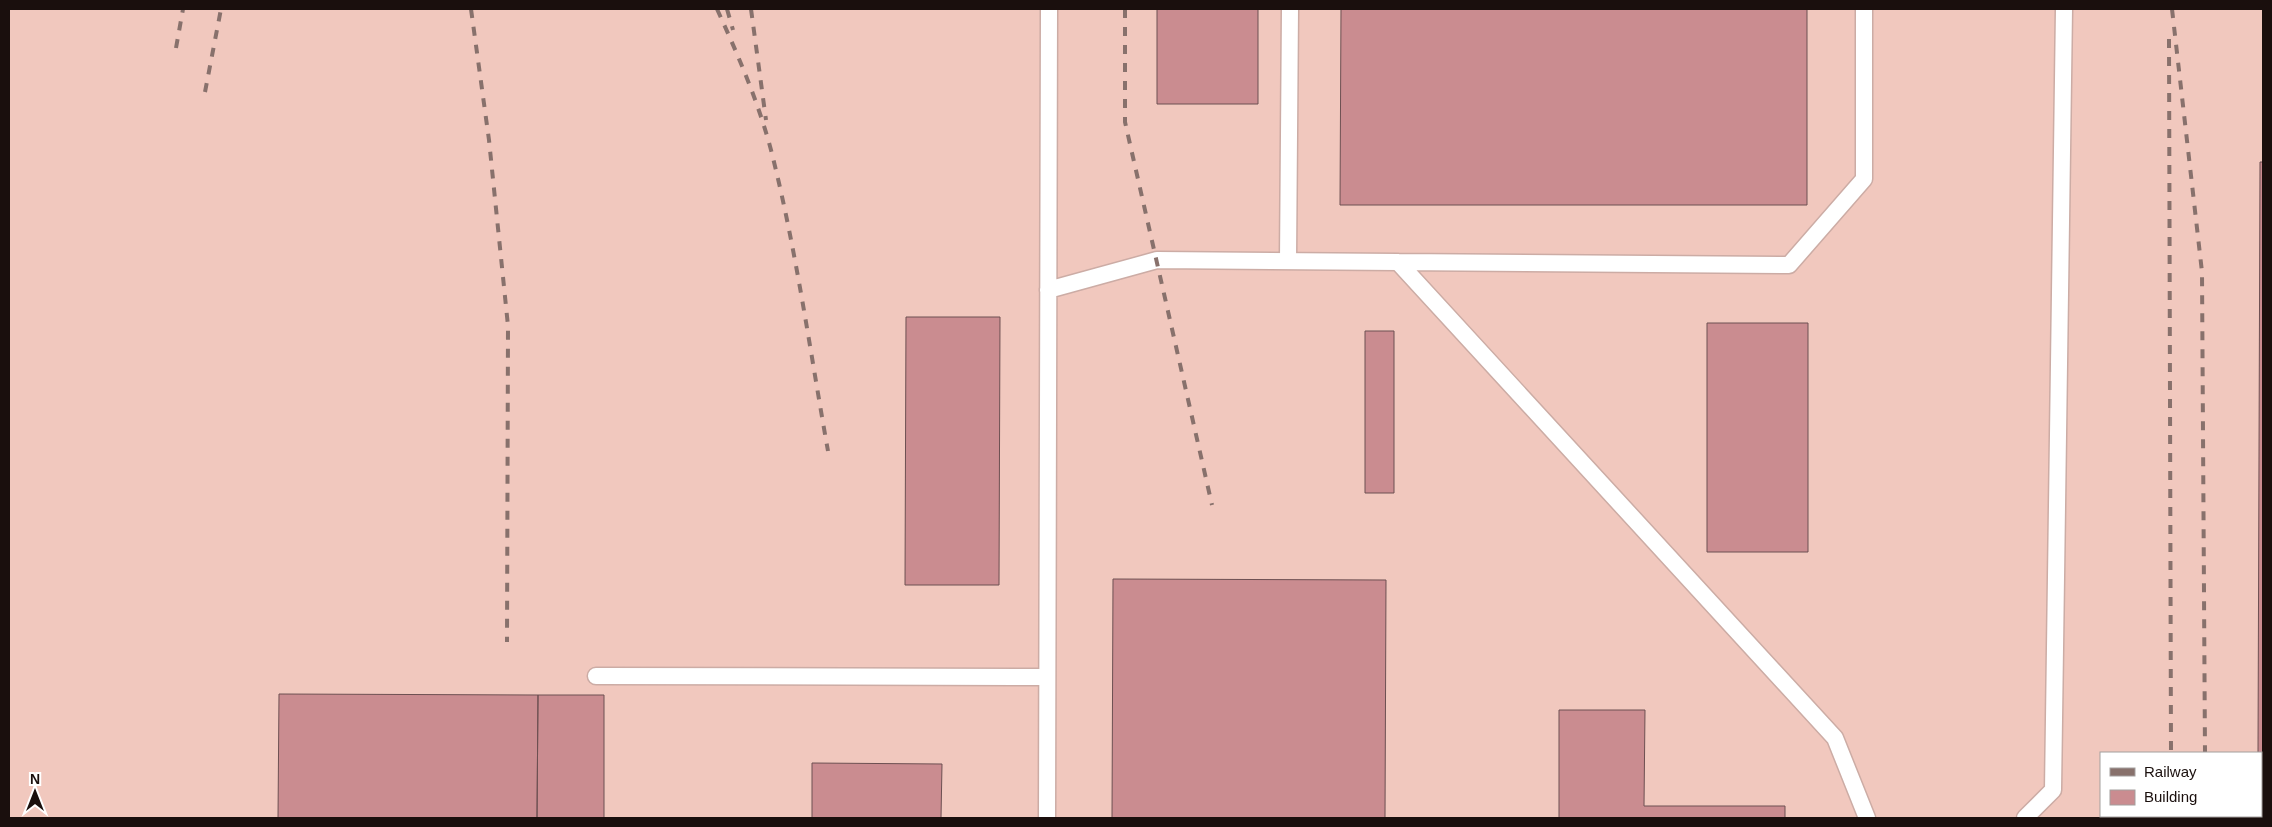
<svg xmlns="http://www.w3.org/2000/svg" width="2272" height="827" font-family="Helvetica,sans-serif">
<rect width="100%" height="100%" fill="#f7d5cd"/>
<!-- built -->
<path fill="#f1c8be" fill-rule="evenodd" d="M9,9h2254v809h-2254zM2101,753h160v63h-160z"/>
<!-- building -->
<path fill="#ca8c90" stroke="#6d5052" d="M1157,9h101v95h-101z
M1341,9h466v196h-467z
M2260,162h3v656h-5v-2h3v-63h-3z
M906,317h94l-1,268h-94z
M1707,323h101v229h-101z
M1365,331h29v162h-29z
M1113,579l273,1 -1,238h-273z
M279,694l259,1 -1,123h-259z
M538,695h66v123h-67z
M1559,710h86l-1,96h141v12h-226z
M812,763l130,1 -1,54h-129z"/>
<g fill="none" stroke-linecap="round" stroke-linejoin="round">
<defs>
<path id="service" d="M1288,261l2,-252
M1398,262l437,476 32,80
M1048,290l109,-30 632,5 75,-86v-170
M596,676l451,1
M1047,818l2,-809
M2025,818l28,-28 11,-781"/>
</defs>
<!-- service casing -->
<use href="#service" stroke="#ccaca5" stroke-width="19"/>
<!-- service -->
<use href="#service" stroke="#fff" stroke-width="16"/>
<!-- rail -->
<path stroke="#88716c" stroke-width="4" stroke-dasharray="9 9" stroke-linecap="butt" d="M471,9l18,131 19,186 -1,316
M717,9c21,46 41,92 54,141 25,98 39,201 57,301
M727,9l6,21
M751,9l15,111
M1125,9v113l87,383
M2172,9l30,263 3,481
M2169,39l2,714
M176,48l7,-39
M205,92l16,-83
M2171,816v2
M2206,816v2"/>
</g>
<!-- border -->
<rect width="2272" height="827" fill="none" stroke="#1a0f0d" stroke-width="20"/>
<!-- legend -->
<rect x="2100" y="752" width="162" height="65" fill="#ffffff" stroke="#a39f9e"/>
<rect x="2110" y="768" width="25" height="8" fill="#88716c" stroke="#a39f9e"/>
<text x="2144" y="777" font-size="15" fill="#1a0f0d">Railway</text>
<rect x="2110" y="790" width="25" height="15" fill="#ca8c90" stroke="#a39f9e"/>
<text x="2144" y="802" font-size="15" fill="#1a0f0d">Building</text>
<!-- north arrow -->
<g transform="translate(35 792)" stroke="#ffffff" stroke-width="4" paint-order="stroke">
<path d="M0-4L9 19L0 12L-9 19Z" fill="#1a0f0d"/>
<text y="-8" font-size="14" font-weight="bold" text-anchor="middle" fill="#1a0f0d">N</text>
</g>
</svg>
